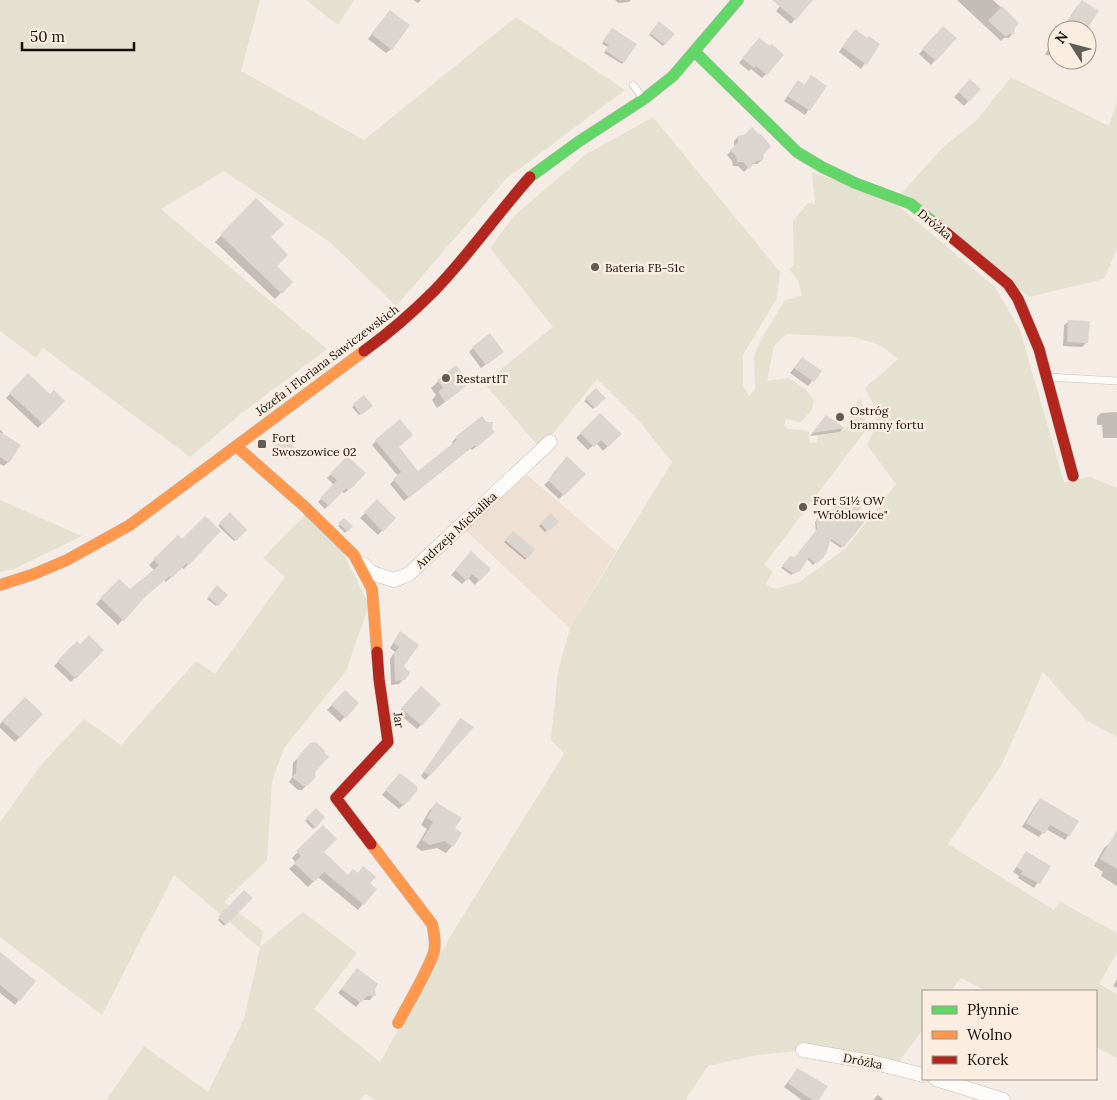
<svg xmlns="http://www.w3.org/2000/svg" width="1117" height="1100" font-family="Lora,serif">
<rect width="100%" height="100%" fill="#f5ede5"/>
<!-- built -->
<path fill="#eee0d3" d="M526,474l90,77 -46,77 -105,-98z"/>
<!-- green -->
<path fill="#e4e1d0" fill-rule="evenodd" d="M0,0h260l-19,71 123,69 152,-123 109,73 -119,89 -110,127 -65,-63 -107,-72 -63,38 166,140 -85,64 -52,44 -147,-109 -7,10 -36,-27z
M306,0h48l-16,25z
M1011,77l98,49 8,-25v147l-13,31 -75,18 -113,-95 -15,-8 41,-46 35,-28z
M653,117l127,155 -3,26 -34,57v30l6,11 6,-6 -1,-35 8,-17 23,-38 17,-4 -4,-16 -9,-10 5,-6 -1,-43 15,-18 7,1 -3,-32 83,31 100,84 25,43 44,152 26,-5 27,11v249l-31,-17 -43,-48 -41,92 -54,80 106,66 5,-9 58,32v20l-18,31 18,10v64l-21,-11v-56h-109l-26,-13 -10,13h-28v38l-27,37 -95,-15 -44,4 -49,11 -23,34h-310l-9,-6 -7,6h-253l38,-54 64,46 36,-73 16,-71 -86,-73 -72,140 -102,-78v-115l41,-57 43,-46 37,26 75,-84 19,13 70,-97 -22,-19 43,-44 35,34 28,57 -23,66 -62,77 -12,34 -5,78 -43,42 39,29 -3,16 43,-35 54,41 -43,56 66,53 73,-130 111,-178 -13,-14 7,-69 12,-43 102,-166 -33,-41 -42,-42 -46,57 -13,10 -54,-63 69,-56 -63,-79 24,-32 71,-61zM786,334l67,3 27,8 18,14 -33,29c13,25 16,29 2,57l29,39 -51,65 -46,33 -24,7 -9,-5 7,-13 -9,-6 101,-134 1,-18 -6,-15 -9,11 -4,18 -9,6 -20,1 -1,8 -7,1 -1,-12 -21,-2 -4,-3 2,-7 15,3 10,-11 3,-11 -8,-10 -17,-12 -22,3 7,-35z
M0,500l82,36 -68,33 -14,3z"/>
<!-- shadow -->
<path fill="#0003" d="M413,0h8l-3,3z
M615,0h16l-2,2 -11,1z
M785,0h26l-20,24 -15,-13z
M957,0h36l25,23 -5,5v5l-4,5h-5l-3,3z
M1078,5l6,25h-23z
M386,16l5,33 -5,4 -18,-14z
M657,25l16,9 -10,12 -14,-11z
M943,27l12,11 -24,27 -12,-11z
M610,31l13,31 -1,2 -18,-11 4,-6 -6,-3z
M851,35l27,9 -17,25 -22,-17z
M1057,36v11l-9,9 -3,-2z
M755,44l15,4 -4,26 -4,4 -11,-9 -2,2 -10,-8z
M811,76l14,10 -20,29 -21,-14 14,-19 6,4z
M970,81l9,8 -15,17 -10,-9z
M752,129l12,9 -2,22 -5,4h-5l-8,8 -6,-6h-5l-1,-5 -5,-6 7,-7v-7l4,-4 7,-1z
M256,200l19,66 16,16 -16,17 -60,-57z
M1069,321l18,21 -5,5 -19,-1 1,-21z
M473,348l25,8 -17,12 -12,-16z
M802,358l18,14 -12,14 -18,-13z
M455,366l6,24 -24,18 -5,-8 4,-5 -5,-7z
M28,375l22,21 13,5 -25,27 -32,-30z
M596,390l8,8 -11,11 -9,-8z
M364,396l6,11 -11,8 -7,-8z
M1117,412v26h-14l-1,-13h-5v-8l4,-4z
M600,414l20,20 -17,17 -7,-8 -8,7 -12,-12z
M481,418l8,18 -17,14 -2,-2 -66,53 -14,-17 8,-8 -26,-31 4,-4 21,6 21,25 35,-28 -1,-2 4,-4z
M822,421l21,7 -3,4 -30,4z
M0,430l3,2 -1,2 6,28 -4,4 -4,-2z
M285,438l10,13 -10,8 -11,-13z
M347,458l17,15 -17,18 -3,2 -3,-2 -16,18 -7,-7 16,-17 -7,-7z
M567,458l17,16 -25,25 -15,-14 10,-9 -2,-2z
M377,501l17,17 -16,17 -18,-17z
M858,510l8,9 -25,29 -12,-8 -4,13 -12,12 -7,-7 -10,14 -5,3 -10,-7 10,-11 4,1 21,-26 -1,-10 4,-4z
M230,514l16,16 -12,11 -16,-15z
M551,515l6,7 -12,10 -6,-6z
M344,520l7,6 -6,7 -7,-7z
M220,531l-36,38 -3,-2 -15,15 -2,-2 -23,19 -23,26 -22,-21 23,-24 10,10 25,-20 -5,-5 29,-29 4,5z
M513,533l18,19 -6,8 -21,-18z
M471,553l18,16 -14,16 -7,-7 -6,6 -11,-9z
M217,587l9,8 -10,11 -9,-7z
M400,633l4,46 -5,5 -8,1 -1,-26 5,-7 -5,-4z
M77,643l3,3 22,4 -31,32 -17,-16z
M345,691l13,12 -18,19 -13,-12z
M416,692l5,33 -4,4 -19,-16z
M25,698l16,16 -26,28 -15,-14v-4z
M460,720l12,8 -47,52 -4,-4z
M311,744l4,32 -13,14h-4l-9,-8 3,-4 1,-15z
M396,779l7,26 -4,4 -17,-14z
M1040,799l29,36 -4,5 -19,-11 -7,8 -17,-10 14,-23z
M436,804l18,25 -2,17 -6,7 -9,-5 -15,3 -6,-4 11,-18 -6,-4 8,-14z
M316,809l8,8 -11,12 -8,-8z
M323,826v26l24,25 10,-3 6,-6 5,16 -5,20 -5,6 -40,-33 -10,10 -19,-18 7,-6 -4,-5z
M1111,842l6,3v41l-16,-10 2,-4 -9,-6 10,-18z
M1026,853l23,13 -15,22 -16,-10 1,-2 -6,-4z
M244,892l7,6 -27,28 -6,-6z
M0,962l34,19 -19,24 -15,-12z
M353,974l20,14 1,7 -4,5h-8l-6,7 -18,-14z
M1117,979v9l-4,-2z
M797,1070l20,30h-15l-18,-13z
M878,1095l6,5h-11z"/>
<!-- building -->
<path fill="#dbd5cf" d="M772,0h41l-17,20z
M1082,0l17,11 -13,19h-8l-12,-8z
M1002,6l17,17 -4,5 -1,6h-5l-3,3 -18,-16z
M390,10l20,15 -18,25 -21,-16z
M659,21l16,13 -10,11 -15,-12z
M943,26l14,12 -21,23 -14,-12z
M612,28l25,16 -13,19 -19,-13 4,-5 -6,-4z
M855,29l12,9 2,-2 11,8 -13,21 -25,-18z
M759,38l11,8 2,-2 12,11 -17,20 -11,-9 -2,2 -12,-10z
M811,75l16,11 -17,25 -23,-15 11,-16 7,5z
M970,79l11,10 -12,13 -11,-10z
M752,127l6,7h3l10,12 -7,8 -1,6 -6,1 -8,8 -6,-7h-6l-1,-6 -6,-6 8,-8v-6l6,-1z
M256,198l28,26 -13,13 17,18 -11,11 16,16 -11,12 -62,-59z
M1068,320l22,1 -2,22 -21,-1z
M490,333l14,19 -18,13 -14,-18z
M802,357l20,14 -8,11 -20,-14z
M456,365l14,18 -25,19 -7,-10 5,-4 -6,-8z
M28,373l22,21 4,-4 11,11 -22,23 -34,-31z
M596,388l10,10 -11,10 -10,-10z
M364,395l9,11 -12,9 -8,-11z
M600,413l22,21 -14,13 -7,-7 -7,7 -14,-14z
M826,415l19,13 -33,5z
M482,416l5,6h6l-1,7 3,3 -18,15 -2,-2 -66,53 -16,-19 8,-7 -26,-32 25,-21 13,16 -14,12 19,24 39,-31 -2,-3z
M0,432l21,13 -12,18 -9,-6z
M285,436l12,15 -10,8 -12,-15z
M347,456l19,17 -13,14 -5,3 -2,-2 -17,18 -9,-8 17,-18 -7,-6z
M567,456l19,18 -22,22 -16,-16z
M846,494l16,13 -3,3 8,9 -23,28 -13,-8 -5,15 -4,5 -6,5 -7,-7 -9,14 -6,3 -12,-8 8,-10 5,1 18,-23 4,-5 -1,-10 4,-5 10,-1z
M377,499l19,19 -13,14 -19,-20z
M230,512l17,18 -11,11 -17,-18z
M551,513l8,9 -11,10 -8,-9z
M205,516l16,15 -32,34 -2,-2 -15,15 -2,-2 -25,21 -21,24 -24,-23 19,-19 11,10 10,-8 19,-16 -6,-6 25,-24 4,4z
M344,518l9,8 -5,6 -10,-9z
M513,531l22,18 -8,10 -22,-19z
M471,551l20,18 -11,12 -8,-7 -5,7 -12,-11z
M217,585l11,10 -10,11 -10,-10z
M400,631l19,14 -15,21 6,7 -5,7 -10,1 -1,-27 5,-7 -6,-4z
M89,635l15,15 -28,29 -19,-18 20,-20 3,3z
M421,686l20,18 -19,22 -21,-18z
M345,690l14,13 -13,15 -15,-13z
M25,697l18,17 -23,24 -18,-17z
M460,718l14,9 -44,49 -6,-4z
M316,742l9,9 -1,1 5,5 -14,15 1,5 -9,9h-4l-11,-9 4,-4 1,-15 13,-15z
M400,773l17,13v5l-13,15 -19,-16z
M1040,798l39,23 -9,15 -20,-11 -5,9 -19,-11z
M436,802l26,16 -7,10 7,5 -9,14 -8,-6 -15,4 -8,-5 11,-18 -6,-4z
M316,808l9,9 -9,11 -10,-10z
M323,825l14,14 -13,13 24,23 5,-6 5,4 5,-7 13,11 -6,6 7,6 -13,16 -40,-33 -10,10 -20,-19 7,-7 -5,-5z
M1117,830v39l-17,-10z
M1026,851l25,15 -11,18 -19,-10 2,-3 -7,-4z
M244,890l9,8 -27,27 -8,-8z
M0,952l36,29 -16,20 -20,-16z
M357,968l21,16 -3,5 1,7h-9l-6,7 -20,-14z
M797,1068l31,18 -9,14h-7l-24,-17z"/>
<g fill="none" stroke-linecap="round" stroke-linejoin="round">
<defs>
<path id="lane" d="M633,85l9,12
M1048,377l69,4"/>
<path id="street" d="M363,564l9,9 22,7 15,-6 141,-132
M803,1050l68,12 52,13
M936,1079l67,21"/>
<path id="fast" d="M695,52l102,100 25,15 33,16 56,21 27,22
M530,177l48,-35 66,-43 29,-23 65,-76"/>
<path id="slow" d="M236,446l68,60 50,49 18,34 5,63
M0,585l34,-11 33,-14 63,-35 234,-174
M371,844l61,80c2,9 4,18 2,28 -7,21 -25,50 -36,71"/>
<path id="jam" d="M938,226l70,58 10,15 21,50 34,127
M364,351c25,-18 48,-38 70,-60 34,-35 63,-77 96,-114
M371,844l-35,-46 52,-56 -9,-63 -2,-27"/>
</defs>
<!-- lane casing -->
<use href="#lane" stroke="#c5beb8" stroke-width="8"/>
<!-- street casing -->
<use href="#street" stroke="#c5beb8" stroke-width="15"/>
<!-- fast casing -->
<use href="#fast" stroke="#c5beb8" stroke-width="12"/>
<!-- slow casing -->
<use href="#slow" stroke="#c5beb8" stroke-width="12"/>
<!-- jam casing -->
<use href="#jam" stroke="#c5beb8" stroke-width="12"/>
<!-- lane -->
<use href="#lane" stroke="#fefcfb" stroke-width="7"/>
<!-- street -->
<use href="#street" stroke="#fefcfb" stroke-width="14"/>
<!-- fast -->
<use href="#fast" stroke="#63d668" stroke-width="11"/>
<!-- slow -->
<use href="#slow" stroke="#ff974d" stroke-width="11"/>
<!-- jam -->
<use href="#jam" stroke="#b3261e" stroke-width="11"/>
</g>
<!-- markers -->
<g fill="#625c57" stroke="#fbeddf" stroke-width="2">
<circle cx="595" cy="267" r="5"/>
<circle cx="446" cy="378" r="5"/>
<circle cx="840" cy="417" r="5"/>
<rect x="257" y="439" width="10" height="10" rx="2.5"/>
<circle cx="803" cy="507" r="5"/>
</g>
<g text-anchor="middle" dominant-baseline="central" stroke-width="5" stroke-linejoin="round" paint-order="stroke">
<!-- street labels -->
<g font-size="12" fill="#130e0a" stroke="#fbeddf">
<text transform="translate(935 224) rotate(40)">Dróżka</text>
<text transform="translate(327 360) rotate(-37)">Józefa i Floriana Sawiczewskich</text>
<text transform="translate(456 530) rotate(-43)">Andrzeja Michalika</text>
<text transform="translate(399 720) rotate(82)">Jar</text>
<text transform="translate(863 1061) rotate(11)">Dróżka</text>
</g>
<!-- poi labels -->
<g font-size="12" fill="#130e0a" stroke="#fbeddf" text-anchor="start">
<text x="605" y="267">Bateria FB-51c</text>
<text x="456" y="378">RestartIT</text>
<text x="850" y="410">Ostróg<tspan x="850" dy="14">bramny fortu</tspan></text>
<text x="272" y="437">Fort<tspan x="272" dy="14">Swoszowice 02</tspan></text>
<text x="813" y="500">Fort 51½ OW<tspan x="813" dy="14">"Wróblowice"</tspan></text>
</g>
</g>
<!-- legend -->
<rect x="922" y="990" width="175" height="90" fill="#fbeddf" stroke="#9e948a"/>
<rect x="932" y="1006" width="25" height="8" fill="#63d668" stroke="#9e948a"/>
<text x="967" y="1015" font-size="15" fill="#130e0a">Płynnie</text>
<rect x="932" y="1031" width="25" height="8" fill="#ff974d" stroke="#9e948a"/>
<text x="967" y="1040" font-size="15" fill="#130e0a">Wolno</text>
<rect x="932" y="1056" width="25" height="8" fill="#b3261e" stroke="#9e948a"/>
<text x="967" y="1065" font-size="15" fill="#130e0a">Korek</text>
<!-- north arrow -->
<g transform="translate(1072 45) rotate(306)"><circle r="24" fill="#fbeddf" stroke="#9e948a"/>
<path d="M0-4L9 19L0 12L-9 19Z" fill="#625c57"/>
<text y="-8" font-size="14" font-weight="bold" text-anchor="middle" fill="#130e0a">N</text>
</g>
<!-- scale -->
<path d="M22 42v8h112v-8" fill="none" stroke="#130e0a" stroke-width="2.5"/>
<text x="30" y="42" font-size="15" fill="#130e0a" stroke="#fbeddf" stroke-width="4" paint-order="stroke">50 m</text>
</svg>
